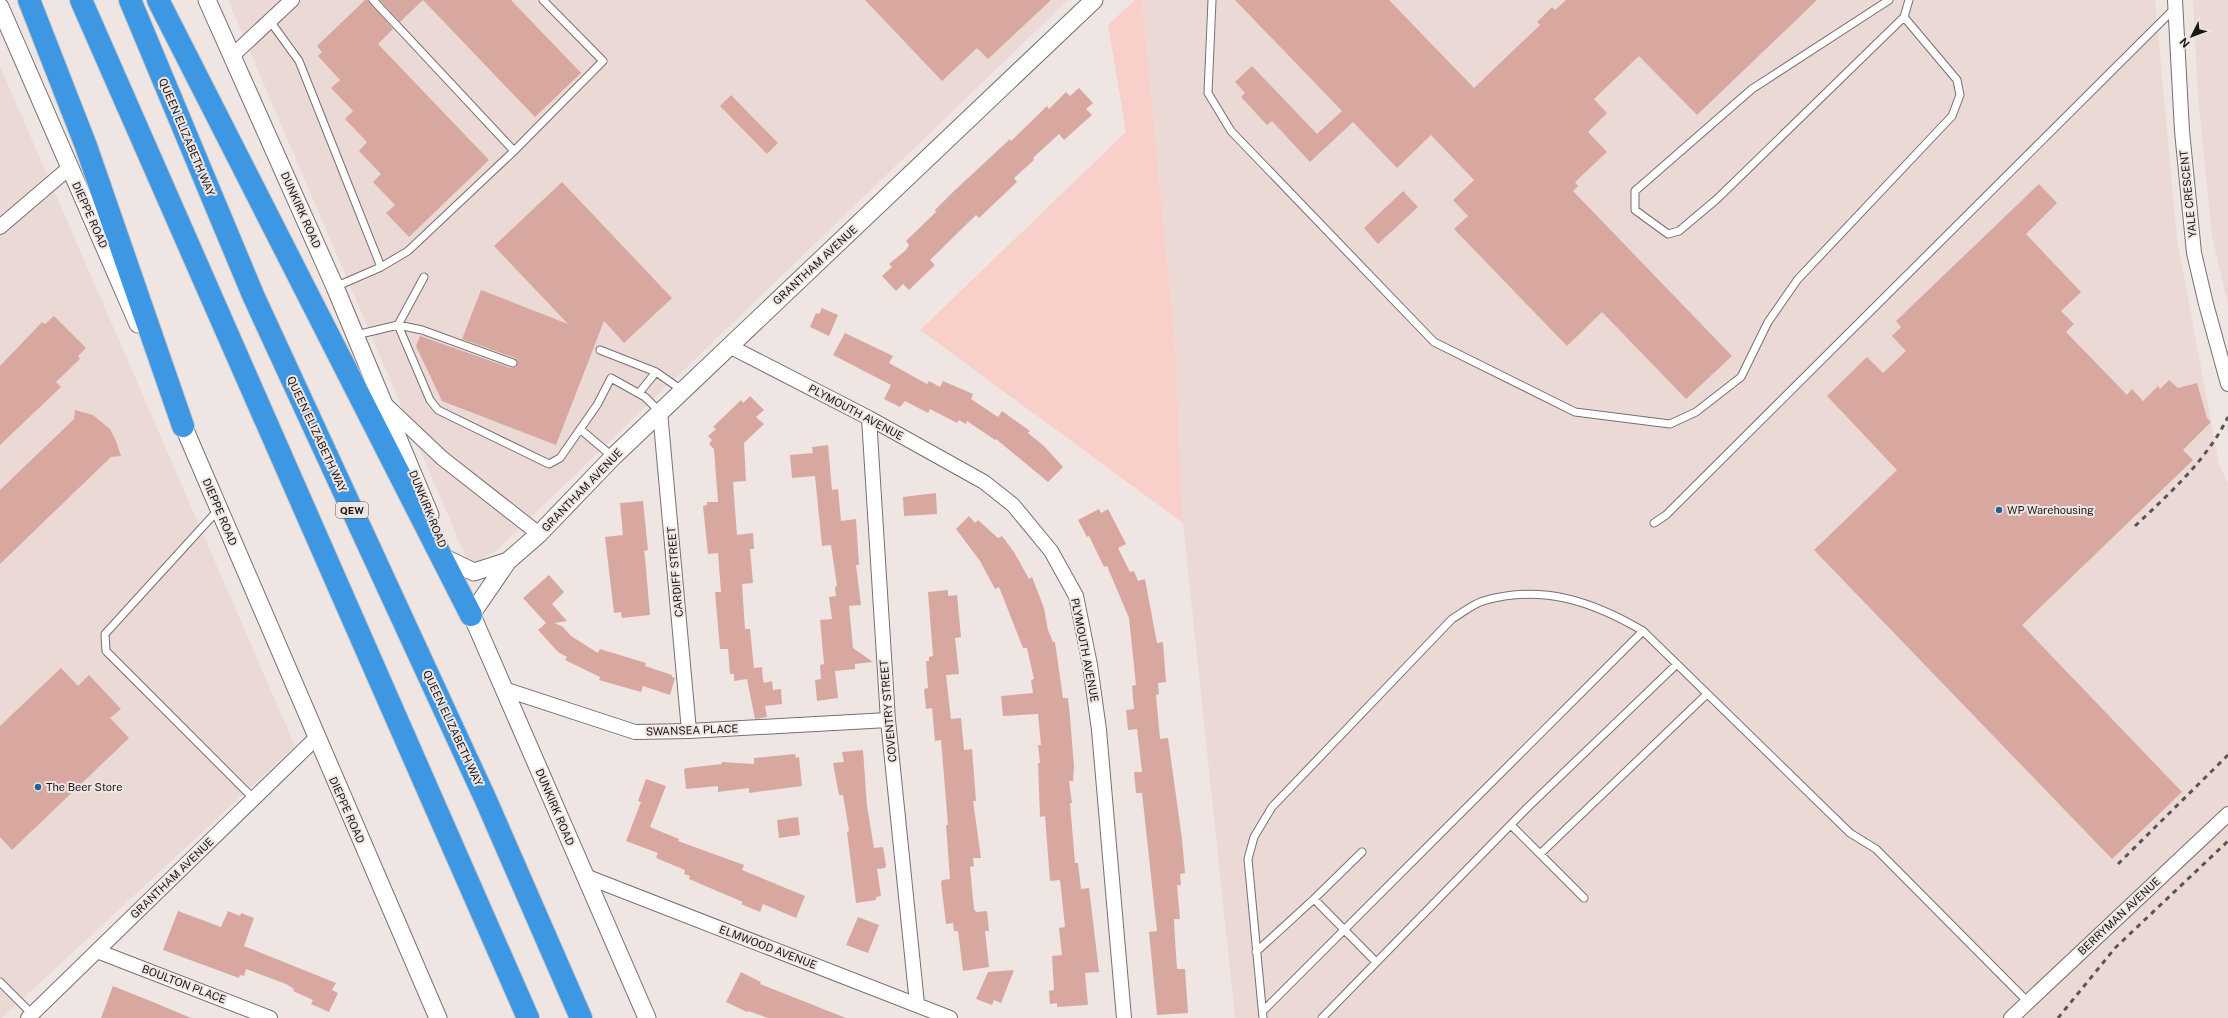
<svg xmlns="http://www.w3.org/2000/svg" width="2228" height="1018" font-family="'Public Sans',sans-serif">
<rect width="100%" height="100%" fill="#efe6e4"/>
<!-- built -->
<path fill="#ebd9d6" d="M228,0h840l-570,549 -28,18z
M1142,0h1013l22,239 42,225 9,20v534h-993l-52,-495 -8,-184z
M2193,0h35v305l-16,-69 -14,-138z
M0,66l295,680 -293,272h-2z"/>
<!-- green -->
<path fill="#f9d0c9" d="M1135,0h7l33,339 8,184 -263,-193 206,-198 -18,-107z"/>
<!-- building -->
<path fill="#d8a8a0" d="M365,0h3l25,29 -15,15 111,116 -80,77 -23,-24 9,-8 -22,-23 8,-8 -22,-23 8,-9 -22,-23 8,-8 -22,-23 9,-8 -22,-24 4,-4 -5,-6z
M380,0h131l70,73 -46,44 -112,-117 -23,22z
M865,0h186l-63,59 -11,-11 -35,33z
M1235,0h154l85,88 66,-63 -3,-3 15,-15 3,3 11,-10h251l-120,115 -58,-59 -45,43 13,14 -19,19 19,20 -32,30 3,4 -5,5 159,165 -46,43 -84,-87 -35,34 -113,-117 14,-13 -15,-16 21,-20 -43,-45 -34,33 -44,-46 -43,40 -38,-41 -5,4 -26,-28 4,-4 -10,-11 17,-16 65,68 25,-23z
M1079,88l14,15 -7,6 6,6 -28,25 -5,-6 -26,24 1,2 -20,18 3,4 -38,36 -3,-3 -46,45 5,5 -26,25 -6,-6 -7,7 -14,-15 10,-9 -3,-3 17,-14 3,-5 -3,-4 30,-29 -1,-2 18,-18 57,-53 1,2 36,-35 2,3 17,-17 4,4z
M731,95l47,48 -11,11 -47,-48z
M562,182l110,116 -48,45 -20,-22 -48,124 -114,-44 -26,-55 4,-10 91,32 5,-1 2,-5 -3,-4 -53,-19 19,-49 87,34 -74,-78z
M2039,184l18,19 -31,31 55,58 -20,19 13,13 -8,8 61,63 5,-6 11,12 15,-15 2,3 9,-9 9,8 19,-5 10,35 4,4 -28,28 10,10 -171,165 160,167 -70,67 -298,-309 83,-80 -70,-74 40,-39 16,16 23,-22 -14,-15 9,-9 -5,-6z
M1403,191l15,16 -40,37 -14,-16z
M822,308l16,7 -9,21 -19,-9 6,-14 3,1z
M54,316l32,32 -8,8 2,3 -24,23 5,5 -61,58v-79l42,-44 3,2z
M845,333l48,23 -4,7 38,21 2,-3 11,6 3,-6 30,13 -2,5 27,18 4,-6 28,20 -2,2 16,13 19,21 -15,15 -52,-43 -1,1 -28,-19 -1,3 -7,-4 -2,3 -27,-14 -2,4 -23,-12 -5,6 -16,-8 7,-14 -58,-30z
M750,396l14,14 -8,7 8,7 -20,19 2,38 -13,1 4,53 16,-2 1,16h-4l3,34 -11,1 3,45h5l4,39 8,-1 1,13 1,3 8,-2 1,9 8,-1 1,15 -17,2 2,11 -12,2 -8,-40 -13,2v-7h-4l-2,-25h-8l-5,-57h6l-3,-39 -10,1 -5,-48 4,-1v-3h11l-4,-53 -5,-5 3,-4 -4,-4 8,-7 -3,-2 28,-27 2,3z
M75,410l18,5 17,14 6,12 5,15 -10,1 -111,107v-74l74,-71z
M828,445l4,45 6,-1 3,32 15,-2 3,46h-3l5,40 -12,1 4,42 20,14 -18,2v5l-20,2 3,27 -21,3 -2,-21 6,-1 -1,-14 4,-1 -4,-44 12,-1 -3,-22 7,-1 -1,-9 2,-1 -6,-41 -9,1 -7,-70 -23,2 -2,-23 23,-2 -1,-6z
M936,493l1,21 -33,2 -1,-19z
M643,501l5,49 -4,1 1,6 5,58 -28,3 -1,-6 -7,1 -9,-76 18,-2 -3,-32z
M1099,509l2,4 7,-4 18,35 -8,4 12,24 4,-1 4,10 7,-2 12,64 6,-1 3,40 -8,1 1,11 -3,1 4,44 8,-1 14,101 3,34 -5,1 1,11h-4l3,34h-6l1,20 2,30h8l3,44 -31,2 -8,-83 8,-1 -15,-138h-6l-2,-21h8l-5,-43 -9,1 -2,-20 8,-1 -2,-23 4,-1 -7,-67 -22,-52 -3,1 -15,-31 -2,1 -9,-17z
M969,516l6,7 3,-3 20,18 4,-2 12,16 15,27 3,-2 12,31 4,22 5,12h2l8,56h5l2,19 4,49 -1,15h-4l3,22h-2l5,60h3l3,26 8,-1 10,84 -14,1 3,32 -31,2v-4l-7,1 -1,-13 5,-1 -2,-34 10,-1 -3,-27 6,-1 -5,-47 -10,1 -5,-65 -5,1 -2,-54h2l-2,-18h3l-3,-31 -35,2 -2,-20 32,-3 -2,-13 3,-1 -7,-31h-4l-24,-61 -4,2 -15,-28 -24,-32z
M549,575l15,17 -12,12 15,17 -13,2 8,3 9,10 27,17 2,-4 46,14 -1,3 27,9v2l3,1 -5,17 -27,-9 -2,6 -42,-12 1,-3 -35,-17 2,-3 -9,-5 -20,-22 8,-7 -23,-25z
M948,590v6l9,-1 4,42 -6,1 4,36 -13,1 5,44 10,-1 3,32 8,-1 4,52h-3l8,57h-8l1,8 -4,1 4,42 2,3 11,-1 2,20h-4l4,36 -26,4 -5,-40h-4l-1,-8 -7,1 -5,-41 1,-3 8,-1 -4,-54h2l-7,-85 -6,1 -3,-33 -6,1 -2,-20 4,-1 -2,-27h3v-4l4,-1 -5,-64z
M61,668l17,18 11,-11 32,34 -11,9 19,20 -117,112 -12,-13v-111z
M863,750l4,56 7,42 9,-1 3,18 -1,3 -8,1 4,27 -5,1v3l-20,3 -9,-71 2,-1 -6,-36h-4l-6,-32 11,-1 -2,-10z
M795,754l1,4 3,-1 3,29 -53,7v-5l-31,4v-6l-32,3 -2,-20 3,-1 35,-4v-2l32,2v-6z
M646,779l20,7 -16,41 29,12 -1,2 66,24 -2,5 63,26 -9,22 -33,-14 -3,8 -19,-8 2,-2 -54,-23 1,-3 -6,-2 1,-4 -29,-12 2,-5 -32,-12 15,-39 -3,-1z
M798,817l2,18 -21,3 -2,-18z
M178,911l43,16 7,-16 12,5 1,-3 13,5 -10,28 92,37 -4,7 6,3 -9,19 -18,-8 2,-4 -20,-9 1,-2 -8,-5 -40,-15 -2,7 -4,-1 -1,3 -76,-28z
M858,917l21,8 -11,28 -22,-8z
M1014,970l-13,33 -7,-3 -2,5 -16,-6 12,-27z
M741,972l20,10 -1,2 86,34h-78l-20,-7 -1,1 -21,-10z
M113,986l40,16 38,16h-90z"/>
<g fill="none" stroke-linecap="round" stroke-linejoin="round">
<defs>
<path id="service" d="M373,0l141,151 89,-90 -60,-61
M1212,0l-4,93 23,38 203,211 141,70 95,12 26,-12 45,-35 27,-55 30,-43 154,-163 8,-21 -3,-15 -53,-63 5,-17
M1889,0l-137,89 -117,102v19l33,24 11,-3 38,-32 187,-182
M270,21l29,40 82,206
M424,277l-26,48 24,5 91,33
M335,287l46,-20 27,-16 106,-100
M356,335l42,-10 32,75 8,10 111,54 11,-6 37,-53 14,-27 34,19 15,15
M600,350l56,22
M639,393l17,-21 27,19
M580,429l33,28
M219,509l-114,125 1,17 147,147
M1654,523l12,-8 509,-507
M1511,825l29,29 167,-160
M1540,854l44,44
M1314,899l48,-47
M1256,952l58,-53 62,63
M0,982l32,32
M1263,1011l380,-380
M1263,1018l-15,-159 6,-22 18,-30 180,-188c10,-6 21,-15 31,-18 59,-17 109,0 160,30l207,202 26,16 152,153
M1322,1018l206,-211 149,-143"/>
<path id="minor" d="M2175,0l7,131 12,122 12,51 22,80
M232,56l60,-56
M0,227l69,-59
M729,346l140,72 115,64 29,23 38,46 25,45 14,69 9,65 25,288
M385,404l57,54 97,76
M660,412l29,319
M869,418l19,302 29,284
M504,689l131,43 54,-1 199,-11
M585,876l365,142
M97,951l173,67
M28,1018l288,-280
M2011,1018l217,-204"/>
<path id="tertiary" d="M207,0l128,287 95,228
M0,7l138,317
M179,416l259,602
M449,560l25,12 34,-11
M467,604l180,414
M471,615l37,-54 31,-27 74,-77 481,-457"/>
<path id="motorway" d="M29,0l57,146 97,280
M81,0l447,1018
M130,0l123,295 232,503 96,220
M158,0l313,615"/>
</defs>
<!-- service casing -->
<use href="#service" stroke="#78706f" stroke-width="9"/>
<!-- minor casing -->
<use href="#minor" stroke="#78706f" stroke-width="16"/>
<!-- tertiary casing -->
<use href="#tertiary" stroke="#78706f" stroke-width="19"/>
<!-- motorway casing -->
<use href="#motorway" stroke="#c8c7c7" stroke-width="24"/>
<!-- service -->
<use href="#service" stroke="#fff" stroke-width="7"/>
<!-- minor -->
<use href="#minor" stroke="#fff" stroke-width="14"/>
<!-- tertiary -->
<use href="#tertiary" stroke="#fff" stroke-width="17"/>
<!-- motorway -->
<use href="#motorway" stroke="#3e97e3" stroke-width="22"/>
<!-- rail -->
<path stroke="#5a5554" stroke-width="3" stroke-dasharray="5 5" stroke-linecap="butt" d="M2135,526c35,-33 71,-65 93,-109
M2118,864l110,-109
M2058,1018l57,-70 113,-107"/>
</g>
<!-- markers -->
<g fill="#216197" stroke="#efe6e4" stroke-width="1.5">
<circle cx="1999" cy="510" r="4"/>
<circle cx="38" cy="787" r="4"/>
</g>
<g text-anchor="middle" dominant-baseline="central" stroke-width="4" stroke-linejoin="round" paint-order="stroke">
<!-- shield labels -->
<rect fill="#efe6e4" stroke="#5a5554" stroke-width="1" x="336" y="502" width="32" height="16" rx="3"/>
<g font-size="10" font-weight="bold" fill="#1a1716">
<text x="352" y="510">QEW</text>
</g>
<!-- street labels -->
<g font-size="11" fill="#1a1716" stroke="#efe6e4">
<text transform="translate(187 137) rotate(67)">QUEEN ELIZABETH WAY</text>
<text transform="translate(2188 194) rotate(-96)">YALE CRESCENT</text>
<text transform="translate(301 210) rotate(66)">DUNKIRK ROAD</text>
<text transform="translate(90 215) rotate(66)">DIEPPE ROAD</text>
<text transform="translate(815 265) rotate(-43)">GRANTHAM AVENUE</text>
<text transform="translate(856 412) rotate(28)">PLYMOUTH AVENUE</text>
<text transform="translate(317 434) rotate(65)">QUEEN ELIZABETH WAY</text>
<text transform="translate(582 490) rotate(-46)">GRANTHAM AVENUE</text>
<text transform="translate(428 509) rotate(68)">DUNKIRK ROAD</text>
<text transform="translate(220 512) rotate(67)">DIEPPE ROAD</text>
<text transform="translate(675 572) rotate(-95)">CARDIFF STREET</text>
<text transform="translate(1085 650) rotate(79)">PLYMOUTH AVENUE</text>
<text transform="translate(888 711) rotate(-95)">COVENTRY STREET</text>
<text transform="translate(453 728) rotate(65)">QUEEN ELIZABETH WAY</text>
<text transform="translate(692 730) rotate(-2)">SWANSEA PLACE</text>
<text transform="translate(555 807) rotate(67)">DUNKIRK ROAD</text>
<text transform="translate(347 810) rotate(66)">DIEPPE ROAD</text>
<text transform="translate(172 878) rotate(-44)">GRANTHAM AVENUE</text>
<text transform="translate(2119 916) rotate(-43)">BERRYMAN AVENUE</text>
<text transform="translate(768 947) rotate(21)">ELMWOOD AVENUE</text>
<text transform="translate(184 984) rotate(21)">BOULTON PLACE</text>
</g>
<!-- poi labels -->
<g font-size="11" fill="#1a1716" stroke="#efe6e4" text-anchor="start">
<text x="2007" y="510">WP Warehousing</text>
<text x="46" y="787">The Beer Store</text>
</g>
</g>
<!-- north arrow -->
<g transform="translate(2192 36) rotate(228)" stroke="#efe6e4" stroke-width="3" paint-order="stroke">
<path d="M0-3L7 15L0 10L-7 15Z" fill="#1a1716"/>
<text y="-6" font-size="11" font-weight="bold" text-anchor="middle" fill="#1a1716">N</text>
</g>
</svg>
